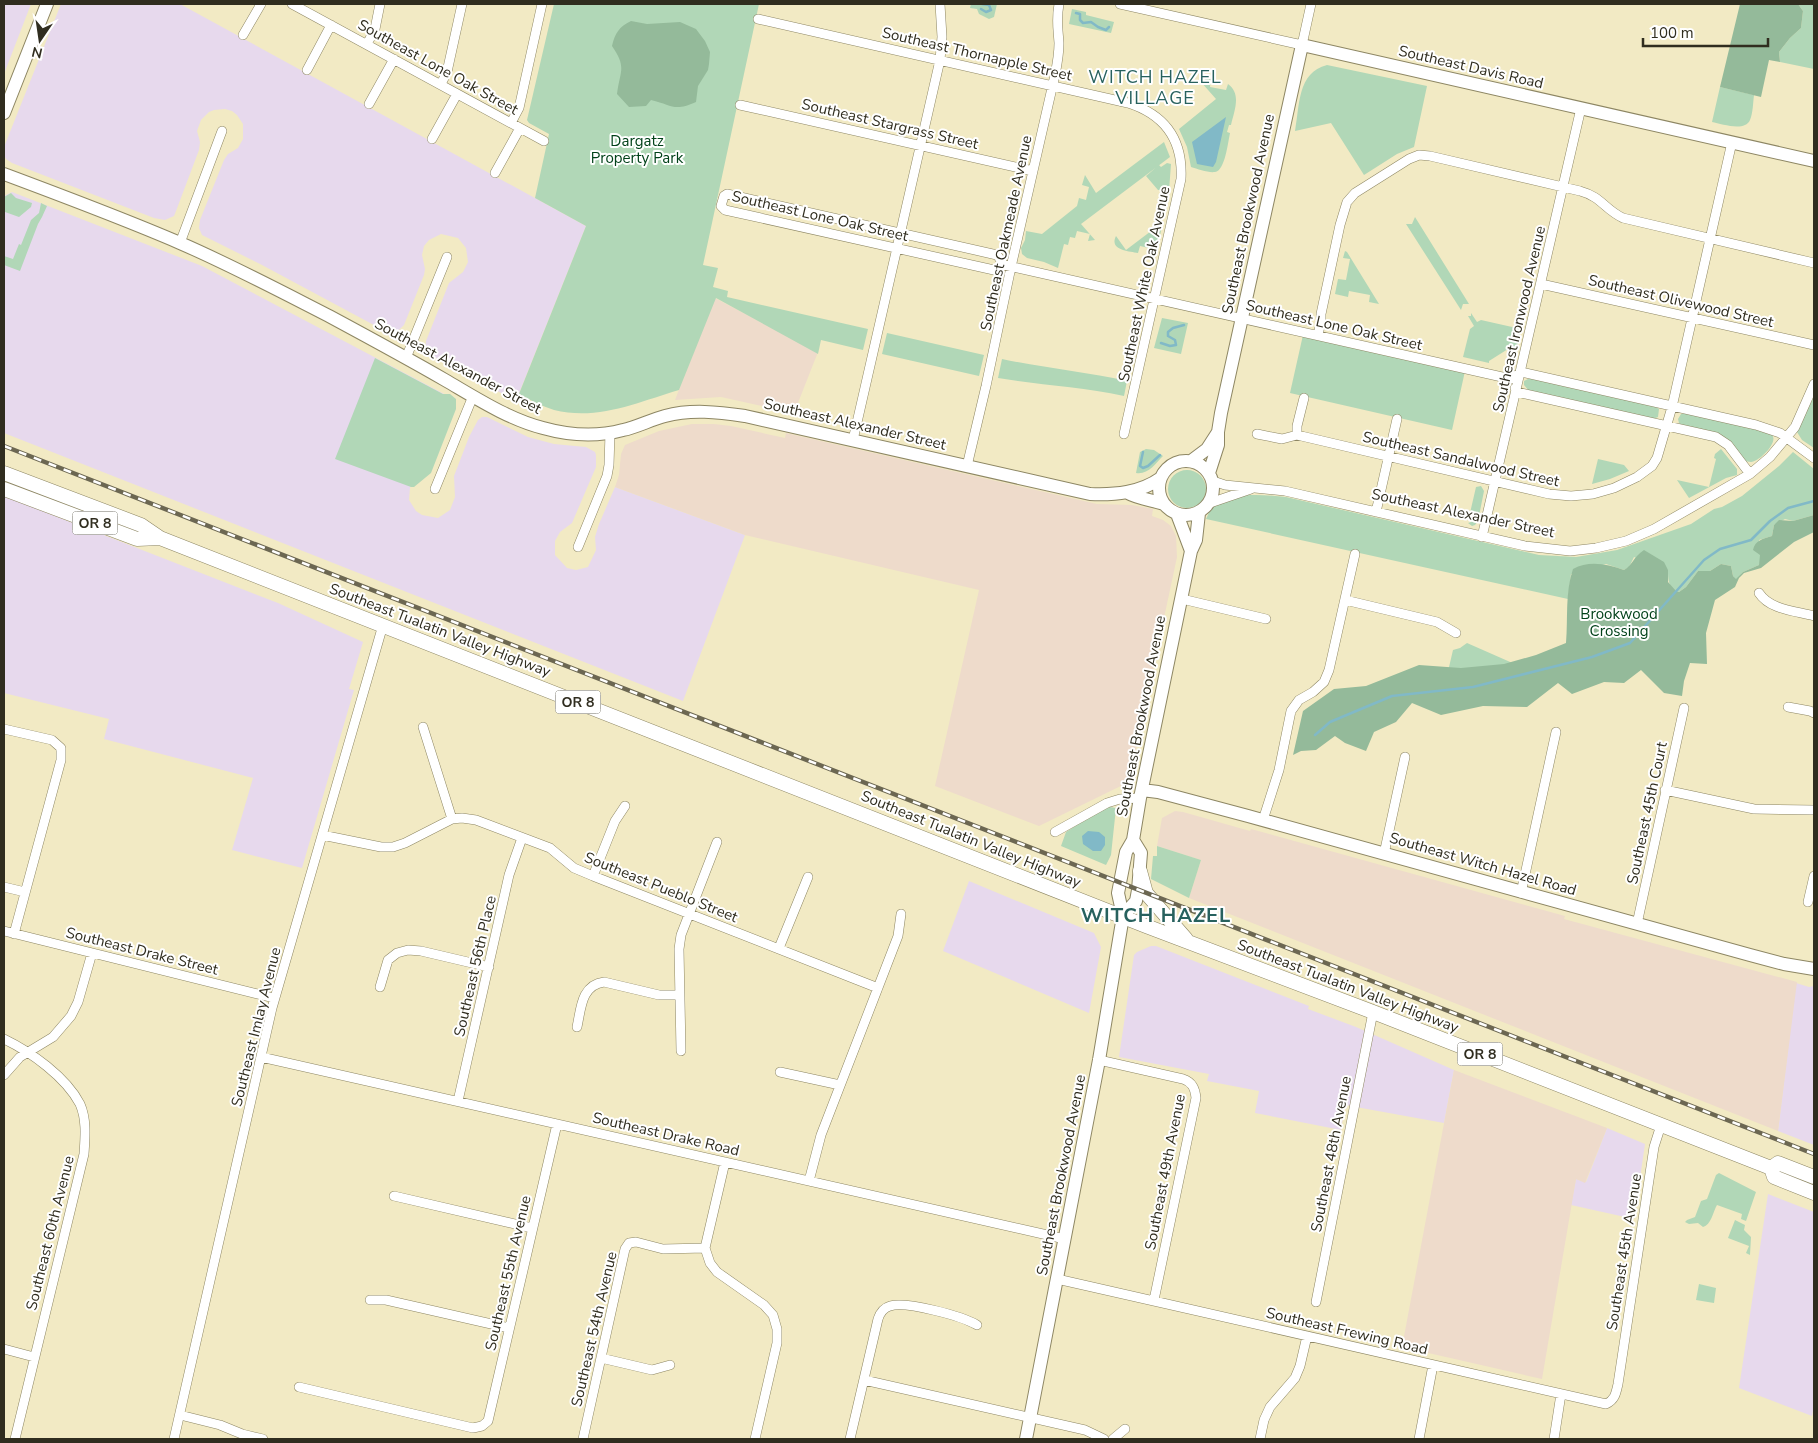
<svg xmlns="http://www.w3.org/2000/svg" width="1818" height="1443" font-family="'Nunito Sans',sans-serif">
<rect width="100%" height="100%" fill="#f2eac4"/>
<!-- commercial -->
<path fill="#e7d9ed" d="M4,4h27l-27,70z
M61,4h119l406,222 -70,175 -84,-45 -7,-6 1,-9 23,-58 14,-11 5,-10 -2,-14 -8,-10 -17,-4 -12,6 -5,6 -2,9 3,14 -1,6 -20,50 -8,8 -11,-2 -123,-66 -60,-30 -3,-7 1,-8 24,-60 4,-6 10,-6 5,-9v-15l-6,-9 -5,-4 -7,-2 -11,1 -5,2 -8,8 -4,11 3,11 -1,8 -23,61 -2,5 -9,4 -11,-2 -142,-55 -6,-4 -2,-4v-8z
M12,192l190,74 246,130 -38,92 -1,12 7,11 6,4 16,3 12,-8 5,-13 -1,-21 15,-39 9,-17 4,-3h5l41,20 26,7 32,3 9,5 1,3v12l-24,56 -12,9 -5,9v14l12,13 9,2 12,-3 8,-17 -1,-13 4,-13 16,-37 130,48 -62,166 -679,-268v-237z
M4,496l274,107 85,39 -14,47 5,1 -52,178 -70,-18 21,-72 -149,-39 5,-20 -105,-26z
M969,881l125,52 7,14 -12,66 -146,-62z
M1151,946h5l153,60 -1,3 48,18 98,43 -10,53 -99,-18 -4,25 -86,-17 4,-22 -52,-10 2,-7 -90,-17 15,-102 3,-3z
M1796,983l13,4 5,-1v159l-36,-14z
M1607,1128l38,16 -11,75 -63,-14 5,-26 10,3z
M1768,1194l46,18v193l-2,11 -73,-28z"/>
<!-- industrial -->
<path fill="#eedbcb" d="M715,298l103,54 -24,61 -73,-16 -46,3z
M692,424h22l17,2 54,12 1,-5 311,71 35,1 21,4 -1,7 11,4 8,6 5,10 1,21 -48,225 -90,44 -104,-40 44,-196 -234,-55 -130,-48 4,-12 2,-21 4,-9 34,-14z
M1175,811l8,1 67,19 1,-2 314,87 -1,3 233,63 -19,149 -589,-233 12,-38 -44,-14 5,-28z
M1454,1070l153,58 -22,55 -9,-4 -34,200 -140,-32z"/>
<!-- green -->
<path fill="#b1d7b7" d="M554,4h205l-56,261 15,3 -5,19 15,4 -1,6 141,32 -5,21 -42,-10 -3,14 -102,-56 -37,92c-41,12 -81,31 -125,20 -12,-4 -24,-10 -35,-16l67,-168 -51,-28 14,-64 -20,-11 -2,-3z
M971,4h26l-3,13 -5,2 -10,-5 -2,-5 -7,-1z
M1798,4h16v65l-34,-7 -1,-10 11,-14 11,-10 2,-17z
M1072,9l14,3v3l28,7 -3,11 -42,-9z
M1327,65l100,21 -13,61 -17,7 -33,21 -33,-52 -36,8c5,-26 2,-58 32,-66z
M1206,79h5l-1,8 16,3 2,-6c14,10 6,27 3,41h-2l-2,7 3,1c-2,9 -5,38 -15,39 -7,1 -17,-3 -24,-5l-4,-20 -8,-18 37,-30 -15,-17z
M1720,87l34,8c-1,8 -1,18 -4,25 -5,12 -28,4 -38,2z
M1164,142l6,15 -89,67 14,16 -7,1 2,-7 -13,-3 -2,7 -5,-1 -2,8 -4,-1 -6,24 -14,-6 -17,-4 -5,-4 -1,-6 4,-8 1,-9 16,3 35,-28 2,-8 7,2 3,-13 -7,-2 3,-10 11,18z
M1167,163l4,1 -2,27 -11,-1 -12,-14 13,-11 2,2z
M11,193l5,5 16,5 -1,4 -12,10 -14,-5 -1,3v-18z
M41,203l6,3 -5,11 -4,7 -18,47 -16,-6v-9l9,3 6,-15 2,1 10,-25 8,-7z
M1415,217l54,87h-6l-2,6 -55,-86h6z
M1163,222l-8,35 -4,-1 2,-7 -13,-3 -2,7c-10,-2 -29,-3 -22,-17l10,14z
M1345,251l2,1 32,52 -10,-2 1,-7 -21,-4 -1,6 -13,-3 3,-15 8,1 4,-21 -7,-1z
M1471,313l6,9 4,-2 40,9 -5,22 -8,-2 -19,12v2l-26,-6 7,-28 4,-3 -6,-10h3z
M1162,318l26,5 -7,31 -27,-6z
M887,333l97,22 -5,21 -97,-22z
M1303,335l162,36 -13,59 -162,-37z
M375,358l68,36h7l6,5v10l-25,64 -17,14h-3l-76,-28z
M1002,359c42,9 84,13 125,22l-3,15c-42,-9 -84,-11 -126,-18z
M1530,378l125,28 4,3 -1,8 -5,2 -124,-28 -5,-6v-4z
M1814,396v52l-12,-8 -5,-8z
M1685,413l80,18c2,1 5,2 7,4 7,7 -13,27 -21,27 -10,0 -15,-14 -22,-20 -6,-6 -37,-13 -47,-17l-3,-2 -1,-4 3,-5z
M1146,449l8,1 9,6c-8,8 -15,19 -27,17l4,-21z
M1721,449l16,20v6l-11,3 -37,20 -12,-18 32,7 7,-28 -2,-1 1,-4z
M1793,452l21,17v46l-21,6 -8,-2 -11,6 -2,11 -13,4 2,20 -2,5 -16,7 -7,8 -3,-4 -2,-10 -10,-2 -11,7h-12l-12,16 -7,5c-11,-3 -11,-13 -11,-22l-34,-13 -5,10 -5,3 -18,-6 -35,10 -3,25 -362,-80c3,-6 5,-13 12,-16 20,-11 46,-8 68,-6l253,58 37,2 41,-7 74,-26 23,-15 8,-2 20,-11 37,-30z
M1598,459l26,6 5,6 -19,8 -18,5z
M1168 489a19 19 0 1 1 38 0a19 19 0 1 1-38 0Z
M1481,486l3,5 -6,30 -3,4 -3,1 -4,-3 3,-1 2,-8 -3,-1 6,-26z
M1467,643l50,22 -71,15 7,-30 7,-2z
M1110,807l6,1 -5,47 -5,10 -45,-19 5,-14 34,-22z
M1157,846l44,14 -12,38 -38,-19 2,-23h4z
M1719,1173l37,19 -10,29 -5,-2 1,-5 -25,-9c-4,7 -6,20 -14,22l-5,-4 -9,1 -4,-2 2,-2 8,-3 6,-16 6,-2 9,-24z
M1735,1220l10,5 -1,5 7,7 -1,18 -4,-2 3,-7 -21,-8z
M1699,1284l17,4 -2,15 -18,-3z"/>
<!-- forest -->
<path fill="#94ba9a" d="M1740,4h58l5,7 -2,17 -11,10 -11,14 1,10 -11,-2 -8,37 -41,-10z
M631,21l16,3 33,-2 16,7 9,12 5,11 -1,12 -1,6 -10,16 -2,16c-22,10 -24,3 -45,-2l-5,6 -17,1 -12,-13c3,-24 10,-26 -5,-48 3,-13 7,-19 19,-25z
M1814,515v17l-20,10 -33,26 -17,5 -5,5 -4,9 -20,13 -9,33 1,31 -17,-1 -6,18 -2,15 -18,-3 -23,-23 -17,13 -20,-1 -32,12 -14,-11 -31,24 -44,-1 -42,9 -29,-12 -16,19 -22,10 -8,19 -21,-8 -10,-7 -19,14 -15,1 -8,4 10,-44 31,-22 32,-3 53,-21 42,3 43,-4 32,-9 30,-12c2,-25 -1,-51 7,-74 16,-9 34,-5 51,1 9,-5 9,-13 20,-20l20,12 4,8v12l8,9 3,1 7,-5 12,-16h12l11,-7 10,2 2,10 3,3 7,-7 16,-7 1,-10 -7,-5c2,-10 10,-11 19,-14l2,-11 5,-5 14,1z"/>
<!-- water -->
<path fill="#81b9c7" d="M1226,117l-10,45 -3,5 -16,-3 -5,-22z
M1088,831l11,1 6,5v8l-4,6h-8l-10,-7 -1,-8z"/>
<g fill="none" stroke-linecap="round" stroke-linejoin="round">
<!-- stream -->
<path stroke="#81b9c7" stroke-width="2.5" d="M981,9l5,3 5,-2 -2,-5 -7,-1
M1076,13l4,1v6l3,3 8,-1 7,5 8,3 3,-3
M1161,343l9,3 6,-1 -1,-5 -7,-4v-4l5,-4 11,-3
M1143,452l-3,14 3,2 5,-2 12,-11
M1315,735l15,-13 62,-26 81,-9 119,-30 38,-14 74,-83 16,-11 31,-9 19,-19 18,-13 26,-7"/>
<defs>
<path id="street" d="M292,4l252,137
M1120,4l182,41 9,-41
M758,19l370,84c38,12 55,38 53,76l-57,255
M243,35l18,-31
M367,44l8,-15 5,-25
M307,70l24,-45
M441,84l6,-12 15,-68
M369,104l25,-45
M740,105l293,66
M511,123l8,-15 23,-104
M432,139l25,-45
M495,173l25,-45
M180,243l42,-112
M1004,265l-7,-10 -270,-61 -3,2 -3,10 4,4 269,60 10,-5 507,114 10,-7 235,53 24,8 34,25
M1541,284l273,61
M1318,335l3,-14v-7l19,-89 7,-23 8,-9 54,-34 10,-4 11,1 150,35c22,6 24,18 43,27l191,45
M406,358l41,-101
M1515,388l2,4 199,45 12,8 22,29
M1257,434l25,5 15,-4 252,59 22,2 22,-2 21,-6 23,-11 15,-11 5,-8 15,-51 60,-265
M1297,435v-9l7,-28
M853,440l87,-380 2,-23 -2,-33
M967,466l19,-80 25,-119 44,-192c2,-10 4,-21 4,-32 -1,-15 -3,-23 0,-39
M1213,481l12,4 60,6 240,55 45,5 26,-3 30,-7 28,-12 96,-55 20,-17 25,-30 19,-43
M435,489l38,-93
M1210,503l41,-14
M1376,512l21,-93
M1482,537l99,-429
M578,547l29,-71 2,-11 1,-32
M1759,593c11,17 37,18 55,23
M1182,599l84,20
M1345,600l92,22 19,11
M1788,707l22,4 4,2
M423,727l29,92
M4,729l48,11 9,8v12l-47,174
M1665,790l89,19 60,1
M1263,820l16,-50 12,-59 8,-11 14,-8 11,-10 5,-12 26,-116
M1055,832l52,-29 13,-4 20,-1
M322,835l59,12h12l12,-4 47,-24 10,-1 14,2 74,28 24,20 19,8 285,112
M1384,854l21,-97
M593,876l22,-55 10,-15
M4,887l21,5
M1521,893l35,-161
M1808,902l6,-26
M1637,924l47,-216
M4,931l270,67
M779,948l29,-71
M380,987l8,-27 9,-7 11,-3 13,1 68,16
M577,1027c4,-18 4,-42 27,-45l55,13h21
M4,1039c27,13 62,38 76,65 7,16 5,34 4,50l-69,285
M681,1051l-2,-102 2,-14 36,-93
M261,1057l804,182
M1099,1060l84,19c9,3 12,9 13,19l-42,202
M780,1072l60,13
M4,1075l16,-18 33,-20 18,-21 7,-14 14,-49
M458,1101l51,-226 13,-37
M725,1162l-20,86 5,15 7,9 47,33 9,10 4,14v14l-22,96
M809,1181l12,-46 77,-199 3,-22
M394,1196l138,32
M1057,1279l549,125c9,-4 10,-11 12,-20l36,-237 7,-22
M370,1300h16l123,28
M1316,1302l57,-290
M4,1349l30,8
M601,1358l51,12 18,-5
M864,1380l221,50 19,9
M299,1387l174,41 9,-2 6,-5 69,-297
M180,1415l40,10 22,9 21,5
M174,1439l98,-431 111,-383
M583,1439l42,-190 4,-6 7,-1 27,7 42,-1
M850,1439l28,-120c2,-6 5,-11 12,-13 16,-5 72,10 87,19
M1113,1439l12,-10
M1260,1439l4,-19 6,-13 25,-29 5,-12 7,-30
M1419,1439l14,-74
M1554,1439l7,-45"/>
<path id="secondary" d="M4,113l43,-109
M4,174c59,22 118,44 176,69 51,22 100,48 149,73 39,21 78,42 116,64 31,18 63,39 98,48 25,7 54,9 80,2 14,-3 27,-10 42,-14 26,-7 53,-4 80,0l345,78c25,1 50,-1 71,-16
M1159 488a27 27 0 1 1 54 0a27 27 0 1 1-54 0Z
M1191,461l16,-12 11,-17
M1209,473l9,-28v-13l3,-19 81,-368 512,116
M1128,493c11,6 24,7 36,11
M1177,514l14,37
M1142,790l16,2 90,24 502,139 34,9 30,5
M1123,916l13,-15 2,-11 3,-37 -8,-13
M1026,1439l73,-379 24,-144 -5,-23 8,-41 7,-12 7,-42 51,-247 5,-11 3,-27"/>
<path id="primary" d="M4,473l137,52 19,13 986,388 227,86 398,156 3,9 40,16
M4,489l133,50 23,-1
M1140,871l6,22 40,46
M1771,1168l7,-5 36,14"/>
</defs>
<!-- street casing -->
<use href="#street" stroke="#8d8663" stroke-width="10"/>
<!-- secondary casing -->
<use href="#secondary" stroke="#8d8663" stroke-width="14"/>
<!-- primary casing -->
<use href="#primary" stroke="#8d8663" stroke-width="15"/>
<!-- street -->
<use href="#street" stroke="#fff" stroke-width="9"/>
<!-- secondary -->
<use href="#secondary" stroke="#fff" stroke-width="12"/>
<!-- primary -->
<use href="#primary" stroke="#fff" stroke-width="14"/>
<defs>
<path id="rail" d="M4,446l1810,708"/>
</defs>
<!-- rail casing -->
<use href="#rail" stroke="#6c6752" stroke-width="4.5"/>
<!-- rail -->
<use href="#rail" stroke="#fff" stroke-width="2.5" stroke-dasharray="8" stroke-linecap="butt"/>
</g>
<g text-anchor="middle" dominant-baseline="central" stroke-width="4" stroke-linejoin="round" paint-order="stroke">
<!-- shield labels -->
<g fill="#fff" stroke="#6e6c62" stroke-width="1">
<rect x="72.5" y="511.5" width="45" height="23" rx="4"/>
<rect x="555.5" y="690.5" width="45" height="23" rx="4"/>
<rect x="1457.5" y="1042.5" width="45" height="23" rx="4"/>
</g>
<g font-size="14" font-weight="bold" fill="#302d1f">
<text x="95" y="523">OR 8</text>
<text x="578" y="702">OR 8</text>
<text x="1480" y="1054">OR 8</text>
</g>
<!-- street labels -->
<g font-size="15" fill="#302d1f" stroke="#fff">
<text transform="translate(977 54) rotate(13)">Southeast Thornapple Street</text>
<text transform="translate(438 67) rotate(29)">Southeast Lone Oak Street</text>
<text transform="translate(1471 67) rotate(13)">Southeast Davis Road</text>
<text transform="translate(890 124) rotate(13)">Southeast Stargrass Street</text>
<text transform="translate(1248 214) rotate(-78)">Southeast Brookwood Avenue</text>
<text transform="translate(820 216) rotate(13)">Southeast Lone Oak Street</text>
<text transform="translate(1006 233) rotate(-78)">Southeast Oakmeade Avenue</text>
<text transform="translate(1144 284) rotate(-78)">Southeast White Oak Avenue</text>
<text transform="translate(1681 301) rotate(13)">Southeast Olivewood Street</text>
<text transform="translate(1519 319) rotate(-77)">Southeast Ironwood Avenue</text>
<text transform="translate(1334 325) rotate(13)">Southeast Lone Oak Street</text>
<text transform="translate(458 366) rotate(28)">Southeast Alexander Street</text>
<text transform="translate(855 424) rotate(13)">Southeast Alexander Street</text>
<text transform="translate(1461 459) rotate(13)">Southeast Sandalwood Street</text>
<text transform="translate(1463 513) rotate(12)">Southeast Alexander Street</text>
<text transform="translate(440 630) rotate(21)">Southeast Tualatin Valley Highway</text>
<text transform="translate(1141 716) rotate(-79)">Southeast Brookwood Avenue</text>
<text transform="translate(1647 813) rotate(-78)">Southeast 45th Court</text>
<text transform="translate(971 839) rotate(22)">Southeast Tualatin Valley Highway</text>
<text transform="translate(1483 864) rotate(16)">Southeast Witch Hazel Road</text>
<text transform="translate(661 887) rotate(22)">Southeast Pueblo Street</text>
<text transform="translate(142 951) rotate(14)">Southeast Drake Street</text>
<text transform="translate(475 966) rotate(-77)">Southeast 56th Place</text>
<text transform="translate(1348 986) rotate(21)">Southeast Tualatin Valley Highway</text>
<text transform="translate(256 1027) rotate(-76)">Southeast Imlay Avenue</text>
<text transform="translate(666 1134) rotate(13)">Southeast Drake Road</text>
<text transform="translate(1331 1154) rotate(-79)">Southeast 48th Avenue</text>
<text transform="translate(1165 1172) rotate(-79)">Southeast 49th Avenue</text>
<text transform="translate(1061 1175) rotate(-79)">Southeast Brookwood Avenue</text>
<text transform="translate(50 1233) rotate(-76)">Southeast 60th Avenue</text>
<text transform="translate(1624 1252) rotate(-81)">Southeast 45th Avenue</text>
<text transform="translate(508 1273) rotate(-77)">Southeast 55th Avenue</text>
<text transform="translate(594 1329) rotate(-77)">Southeast 54th Avenue</text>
<text transform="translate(1347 1331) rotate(13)">Southeast Frewing Road</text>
</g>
<!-- park labels -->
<g font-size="15" fill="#014119" stroke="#fff">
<text x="637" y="141">Dargatz<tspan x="637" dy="17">Property Park</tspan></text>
<text x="1619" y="614">Brookwood<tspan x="1619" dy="17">Crossing</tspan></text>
</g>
<!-- quarter labels -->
<g font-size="18" letter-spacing="1" fill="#27615e" stroke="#fff">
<text x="1155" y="77">WITCH HAZEL<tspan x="1155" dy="21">VILLAGE</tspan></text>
</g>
<!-- district labels -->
<g font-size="20" font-weight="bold" letter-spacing="1" fill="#27615e" stroke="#fff">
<text x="1156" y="915">WITCH HAZEL</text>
</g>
</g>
<!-- border -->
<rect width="1818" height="1443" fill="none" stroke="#302d1f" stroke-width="10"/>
<!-- north arrow -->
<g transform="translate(40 40) rotate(193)" stroke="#ffffff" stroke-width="4" paint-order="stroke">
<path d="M0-4L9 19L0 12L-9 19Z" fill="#302d1f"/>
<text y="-8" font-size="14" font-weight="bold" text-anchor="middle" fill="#302d1f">N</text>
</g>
<!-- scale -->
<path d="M1643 38v8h125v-8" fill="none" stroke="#302d1f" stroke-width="2.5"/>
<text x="1650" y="38" font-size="15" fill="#302d1f" stroke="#ffffff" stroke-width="4" paint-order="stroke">100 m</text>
</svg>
